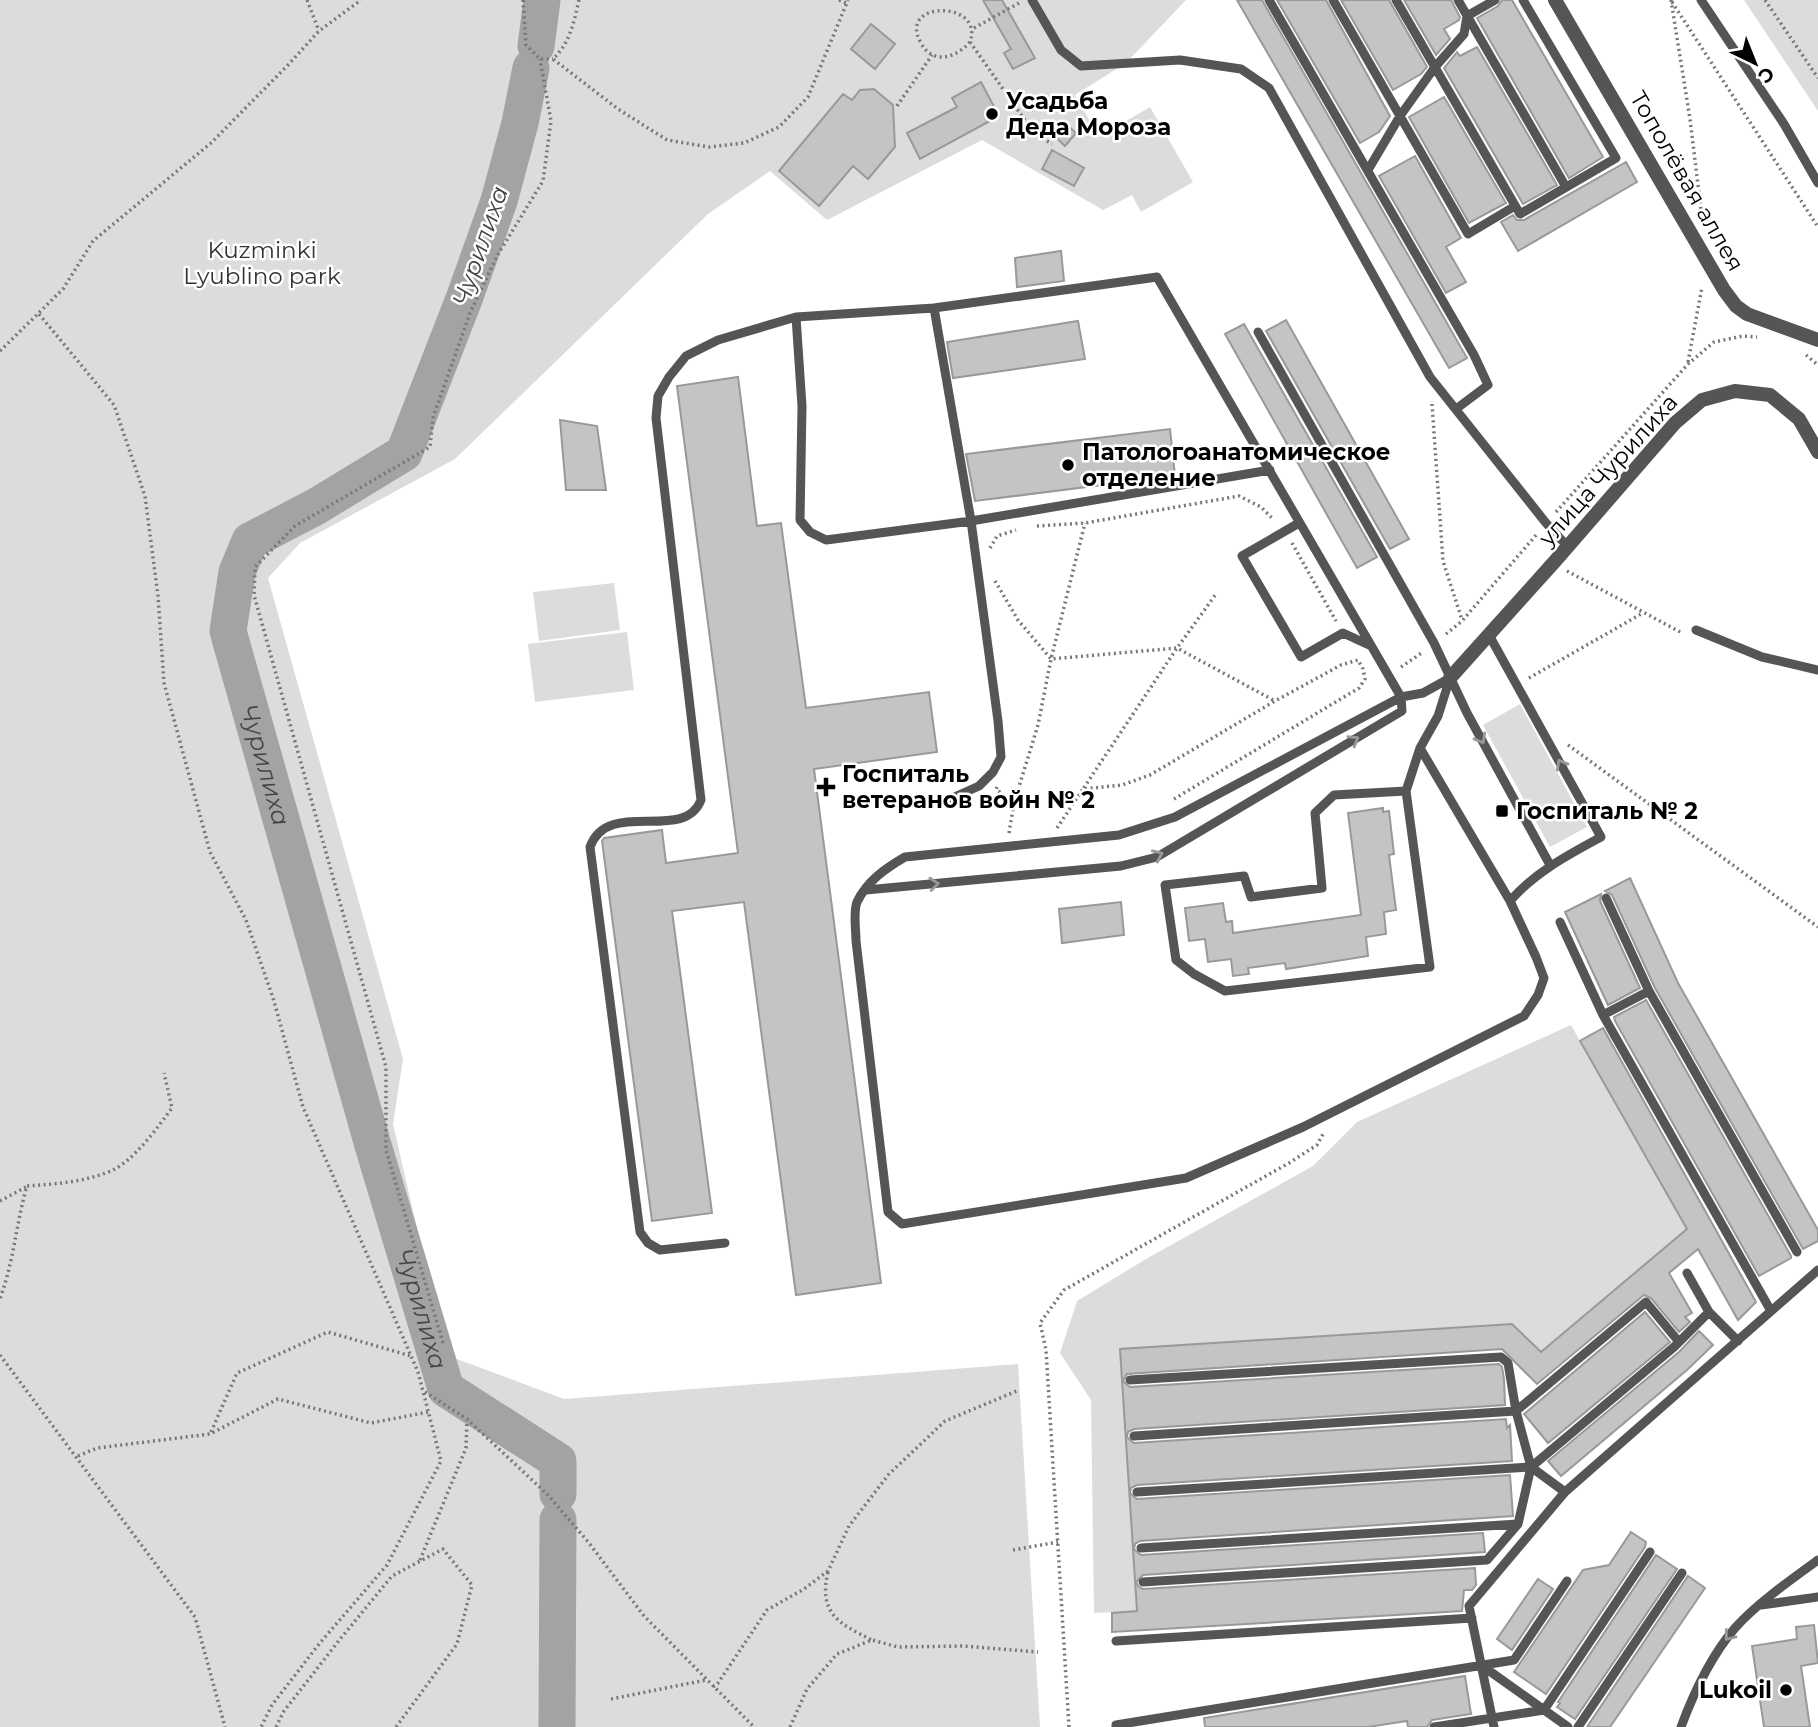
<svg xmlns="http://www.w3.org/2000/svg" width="1818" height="1727" font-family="Montserrat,sans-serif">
<rect width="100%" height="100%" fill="#fff"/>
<!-- green -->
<path fill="#dcdcdc" d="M0,0h1186l-60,63 -51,32 24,42 51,-30 43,75 -52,30 -9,-17 -29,15 -121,-70 -155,80 -57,-49 -62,43 -253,245 -155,84 -32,35 135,481 -10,65 53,231 118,44 454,-35 22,363h-1040z
M1744,0h74v111z
M614,583l6,47 -81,11 -6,-49z
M627,632l7,58 -99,12 -7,-58z
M1520,704l67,123 -37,20 -67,-122z
M1571,1025l116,204 -146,123 -29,-28 -391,25 16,262 -43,2 -3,-213 -31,-47 17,-52 69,-42 167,-93 44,-44z"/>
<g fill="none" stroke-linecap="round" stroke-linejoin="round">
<!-- river -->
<g stroke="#a3a3a3" stroke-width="37">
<path d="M536,46l6,-46"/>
<path id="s1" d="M531,68l-11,55 -21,78 -35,98 -60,154 -87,53 -67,35 -13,31 -9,59 144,511 74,247 112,72v33"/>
<path d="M557,1727l1,-207"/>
</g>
</g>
<!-- building -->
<path fill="#c4c4c4" stroke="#999" stroke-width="2" d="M983,0h19l33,58 -22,11 -9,-16 7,-4z
M1237,0h25l205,358 -18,10z
M1277,0h49l64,116 -11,16 -19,11z
M1341,0h48l38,67 -6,7 -28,16z
M1404,0h47l9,17 -1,3 -15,9 6,10 -14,16z
M1502,0h10l91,157 -34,21 -92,-160 21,-12z
M871,24l24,20 -20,25 -24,-20z
M1477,47l80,138 -34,19 -79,-136 13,-16 3,4z
M981,82l18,34 -79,43 -13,-26 50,-26 -5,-9z
M874,89l19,16 2,42 -27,32 -15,-13 -34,40 -40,-35 64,-77 9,6 8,-10z
M1444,97l62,106 -37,20 -60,-106z
M1064,122l12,11 -11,13 -12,-11z
M1052,150l32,18 -10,18 -32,-17z
M1415,156l46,82 -15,9 20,35 -20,11 -67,-117z
M1626,162l11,20 -119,69 -17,-29 12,-7 4,5h7z
M1061,251l3,30 -47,6 -2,-29z
M1286,320l123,219 -19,10 -124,-218z
M1078,321l7,38 -132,19 -6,-36z
M1244,324l133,233 -20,11 -132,-234z
M738,377l19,149 24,-3 25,185 123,-16 8,60 -123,17 67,514 -85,12 -52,-393 -72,9 40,302 -60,8 -50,-380 2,-3 58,-8 4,33 72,-10 -61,-467z
M560,420l37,6 9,64h-40z
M1170,429l5,47 -200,25 -9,-47z
M1383,808v4l6,-1 5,43 -5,1 7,55 -12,2 2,22 -20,3 2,19 -82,13 -1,-6 -37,5 1,6 -16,2 -2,-17 -23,3 -3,-23 -16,2 -4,-33 38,-5 3,19 6,-1 1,12 128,-18 -13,-102z
M1630,878l48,105 140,247v11l-15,8 -148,-261 -43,-93 -7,-4z
M1601,894l-1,7 40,87 -32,17 -43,-93z
M1121,902l3,33 -62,8 -3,-34z
M1646,1000l145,256v2l-32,18 -144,-255 -1,-4z
M1603,1028l153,274 -18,18 -40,-71 -29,24 23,40 -7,4 5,5 -11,10 -28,-34 -7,-3 -107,89 -35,-35 -375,25 -4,7 7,6 369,-23 3,3 2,12 1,26 -371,24 -6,3 -1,5 7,6 372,-24 1,9 3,-3 2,36 -375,24 -6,3 -1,5 7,6 373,-24 3,41 -373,25 -5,3 -1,5 7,6 342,-22 2,19 -342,23 -7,7 2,4 5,3 332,-21 1,17 -4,5h-8l-2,21 -350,21v-19l25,-2 -17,-262 392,-25 29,28 146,-123 -107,-188z
M1645,1312l25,30 -122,101 -24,-29z
M1699,1331l14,14 -26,25 -126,106 -13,-15 131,-109z
M1631,1532l15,10 -1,5 -99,147 -32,-22 69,-102 26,-5z
M1656,1555l21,14 -102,150 -18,-12 3,-4 -2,-1z
M1688,1576l17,12 -95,139h-23z
M1538,1579l15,10 -41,61 -15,-11z
M1814,1625l4,38 -17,3 9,61h-46l-12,-81 45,-7 -1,-12z
M1465,1676l6,38 -39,6 -5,7h-19l-1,-6 -39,6h-163l-1,-9z"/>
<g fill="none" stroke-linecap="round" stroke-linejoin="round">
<!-- path -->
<path stroke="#777" stroke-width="3.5" stroke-dasharray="2 3.5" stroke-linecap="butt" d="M307,0l12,31
M523,0l3,45 14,14h13
M579,0c-5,22 -9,43 -26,59l65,50 49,31 42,7 35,-4 35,-16 29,-30 40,-97
M839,0l7,3
M1671,0l19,119 12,99
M1765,0l53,78
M1672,2l146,225
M974,28l45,-25
M970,42c-13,15 -37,24 -49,1 -25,-43 64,-43 49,-1l64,91 18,11
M897,106l35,-51
M39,314l75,91 31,91 13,100 6,87 46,169 36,68 28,81 29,106 115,265 23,89 -54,104 -68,79 -47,61 -11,22
M0,351l63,-62 30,-48 118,-98 77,-78 31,-34 42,-31
M1806,355l12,10
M1688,362l14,-75
M1432,404l11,157 19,59
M1556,512l132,-148 26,-22 29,-6 14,1
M1037,526l48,-3 154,-27 22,11 13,13
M1292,543l44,78
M990,548l7,-12 19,-6
M1567,571l115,62
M995,581l23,39 33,39 126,-11 98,53
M1446,634l16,-13 75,-87
M1401,667l22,-15
M1529,678l114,-65
M1568,745l250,182
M997,787l-1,2 18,14
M1174,799l185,-111 6,-9 -2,-10 -5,-9 -17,5 -66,36 -125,74 -28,10 -39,4 94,-141 39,-54
M1057,828l26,-39
M1009,833l5,-30 24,-78 13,-66 34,-136
M0,1201l26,-14
M0,1298c14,-36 16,-75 27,-112 29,-2 59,-4 86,-16 21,-10 45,-43 59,-62l-8,-35
M443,1343l-57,-193v-83l-132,-472 1,-28 40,-41 135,-79 3,-29 37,-105 27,-57 46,-75 8,-60 -11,-62
M0,1355l195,262 30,110
M425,1392l42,27 81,76 41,48 55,73 110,111
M211,1432l26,-59 91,-41 83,24
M78,1456l19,-8 113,-14 68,-35 93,24 57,-11
M1013,1550l45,-8
M420,1560l46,-112 1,-28
M828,1572c-10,41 11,52 44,68
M713,1687l5,-4 49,-73 37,-21 24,-18 21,-45 40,-52 56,-53 74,-31
M611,1699l95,-19
M276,1727l8,-16 53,-68 55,-67 51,-27 29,36 -15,59 -61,83
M790,1727l17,-38 30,-35 35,-14 26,7 65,-1 75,6
M1069,1727l-23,-377 -6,-27 24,-33 225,-127 28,-18 6,-11"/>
<!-- service -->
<path stroke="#555" stroke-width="9" d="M1032,0l29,50 20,16 99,-6 61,9 28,19 161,289 116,146 22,24
M1269,0l205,355 14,30 -32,24
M1333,0l135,234 47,-28
M1396,0l124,214 96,-56 -93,-158
M1458,0l108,187
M1701,0l83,124 34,59
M1368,170l32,-54 35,-49 29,-33 3,-18 28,-16
M934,308l37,213 27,200 3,36 -8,15 -14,14 -38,17
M796,317l6,89 -2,114 10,12 16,8 145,-19 299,-51
M1258,332l176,311 33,70 83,152
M1299,523l-57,33 59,101 42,-24 26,12
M1696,630l66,27 56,13
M1489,635l112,202c-33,18 -66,35 -91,64
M1450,678l-12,38 -18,32 90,153 26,56 8,21 -6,17 -14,21 -221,111 -117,51 -284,46 -14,-12 -32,-271c0,-11 -3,-29 1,-39 10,-21 29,-34 48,-45l214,-22 56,-18 226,-120 22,-4z
M1406,791l-72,4 -19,18 7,75 -71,9 -7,-21 -79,9 11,75 18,14 31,17 205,-24 -24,-176 14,-43
M1606,898l43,93 148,261
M1560,922l43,93 168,296
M1603,1015l46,-24
M725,1243l-65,7 -12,-7 -8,-11 -50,-385c18,-50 94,-3 111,-47l-45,-382 2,-22 11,-19 17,-21 32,-16 78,-23 138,-9 223,-31 244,420 1,14 -245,146 -36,9 -255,24
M1687,1273l22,39 29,29
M1130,1380l371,-23 7,6 8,48 15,56 34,25
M1134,1436l382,-25 130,-109 33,40
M1137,1492l394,-25 143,-120 35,-35
M1141,1548l377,-24
M1143,1582l344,-22 31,-36 13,-57
M1761,1605l57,-8
M1116,1641l356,-23
M1481,1665l87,62
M1116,1727v-2l398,-65 53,-79
M1434,1727l110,-17 106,-158
M1494,1727l-25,-121 96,-114 253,-222
M1578,1727l104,-154
M1681,1727c13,-35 29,-70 54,-99 20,-23 58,-50 83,-68"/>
<!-- minor -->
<path stroke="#555" stroke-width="14" d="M1555,0l169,290 12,16 11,8 71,26
M1450,678l106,-118 119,-137 27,-23 33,-9 35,4 29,24 19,33"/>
</g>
<!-- one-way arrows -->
<defs><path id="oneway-chevron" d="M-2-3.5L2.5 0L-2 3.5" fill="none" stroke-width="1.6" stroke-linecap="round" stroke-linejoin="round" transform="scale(1.75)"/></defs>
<g stroke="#999">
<use href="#oneway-chevron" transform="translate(1481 739) rotate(61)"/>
<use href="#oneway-chevron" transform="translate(1354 740) rotate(-31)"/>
<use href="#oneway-chevron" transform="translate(1561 764) rotate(-119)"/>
<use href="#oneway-chevron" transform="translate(1158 855) rotate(-24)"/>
<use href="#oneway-chevron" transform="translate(934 884) rotate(-6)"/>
<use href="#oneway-chevron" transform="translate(1729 1636) rotate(128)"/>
</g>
<!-- markers -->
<g fill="#000" stroke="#fff" stroke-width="2.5">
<circle cx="992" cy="114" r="7"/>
<circle cx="1068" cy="465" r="7"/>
<path d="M822.5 776.5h7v7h7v7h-7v7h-7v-7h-7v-7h7z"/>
<rect x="1495" y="804" width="14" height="14" rx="3.5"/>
<circle cx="1786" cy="1690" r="7"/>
</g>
<g text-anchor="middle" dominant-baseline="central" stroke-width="5" stroke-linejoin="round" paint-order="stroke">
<!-- poi labels -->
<g font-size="23" font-weight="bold" fill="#000" stroke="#fff" text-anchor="start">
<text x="1006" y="101">Усадьба<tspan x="1006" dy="26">Деда Мороза</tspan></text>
<text x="1082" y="452">Патологоанатомическое<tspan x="1082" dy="26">отделение</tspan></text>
<text x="842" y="774">Госпиталь<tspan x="842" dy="26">ветеранов войн № 2</tspan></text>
<text x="1516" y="811">Госпиталь № 2</text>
<text x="1772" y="1690" text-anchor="end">Lukoil</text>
</g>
<!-- street labels -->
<g font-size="23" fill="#000" stroke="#fff">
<text transform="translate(1687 181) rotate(60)">Тополёвая аллея</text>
<text transform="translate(1608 470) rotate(-48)">улица Чурилиха</text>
</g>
<!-- park labels -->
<g font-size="23" fill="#333" stroke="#fff">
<text x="262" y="250">Kuzminki<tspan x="262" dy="26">Lyublino park</tspan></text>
</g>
<!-- water labels -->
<g font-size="24" font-style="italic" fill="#444" stroke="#fff">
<text transform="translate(480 246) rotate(-71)">Чурилиха</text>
<text stroke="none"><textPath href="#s1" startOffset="816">Чурилиха</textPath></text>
<text stroke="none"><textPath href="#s1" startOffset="1382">Чурилиха</textPath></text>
</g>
</g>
<!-- north arrow -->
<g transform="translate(1755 63) rotate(137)" stroke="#ffffff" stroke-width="5" paint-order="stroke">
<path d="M0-5L12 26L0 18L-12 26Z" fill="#000000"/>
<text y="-10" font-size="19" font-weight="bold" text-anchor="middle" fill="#000000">С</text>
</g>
</svg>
